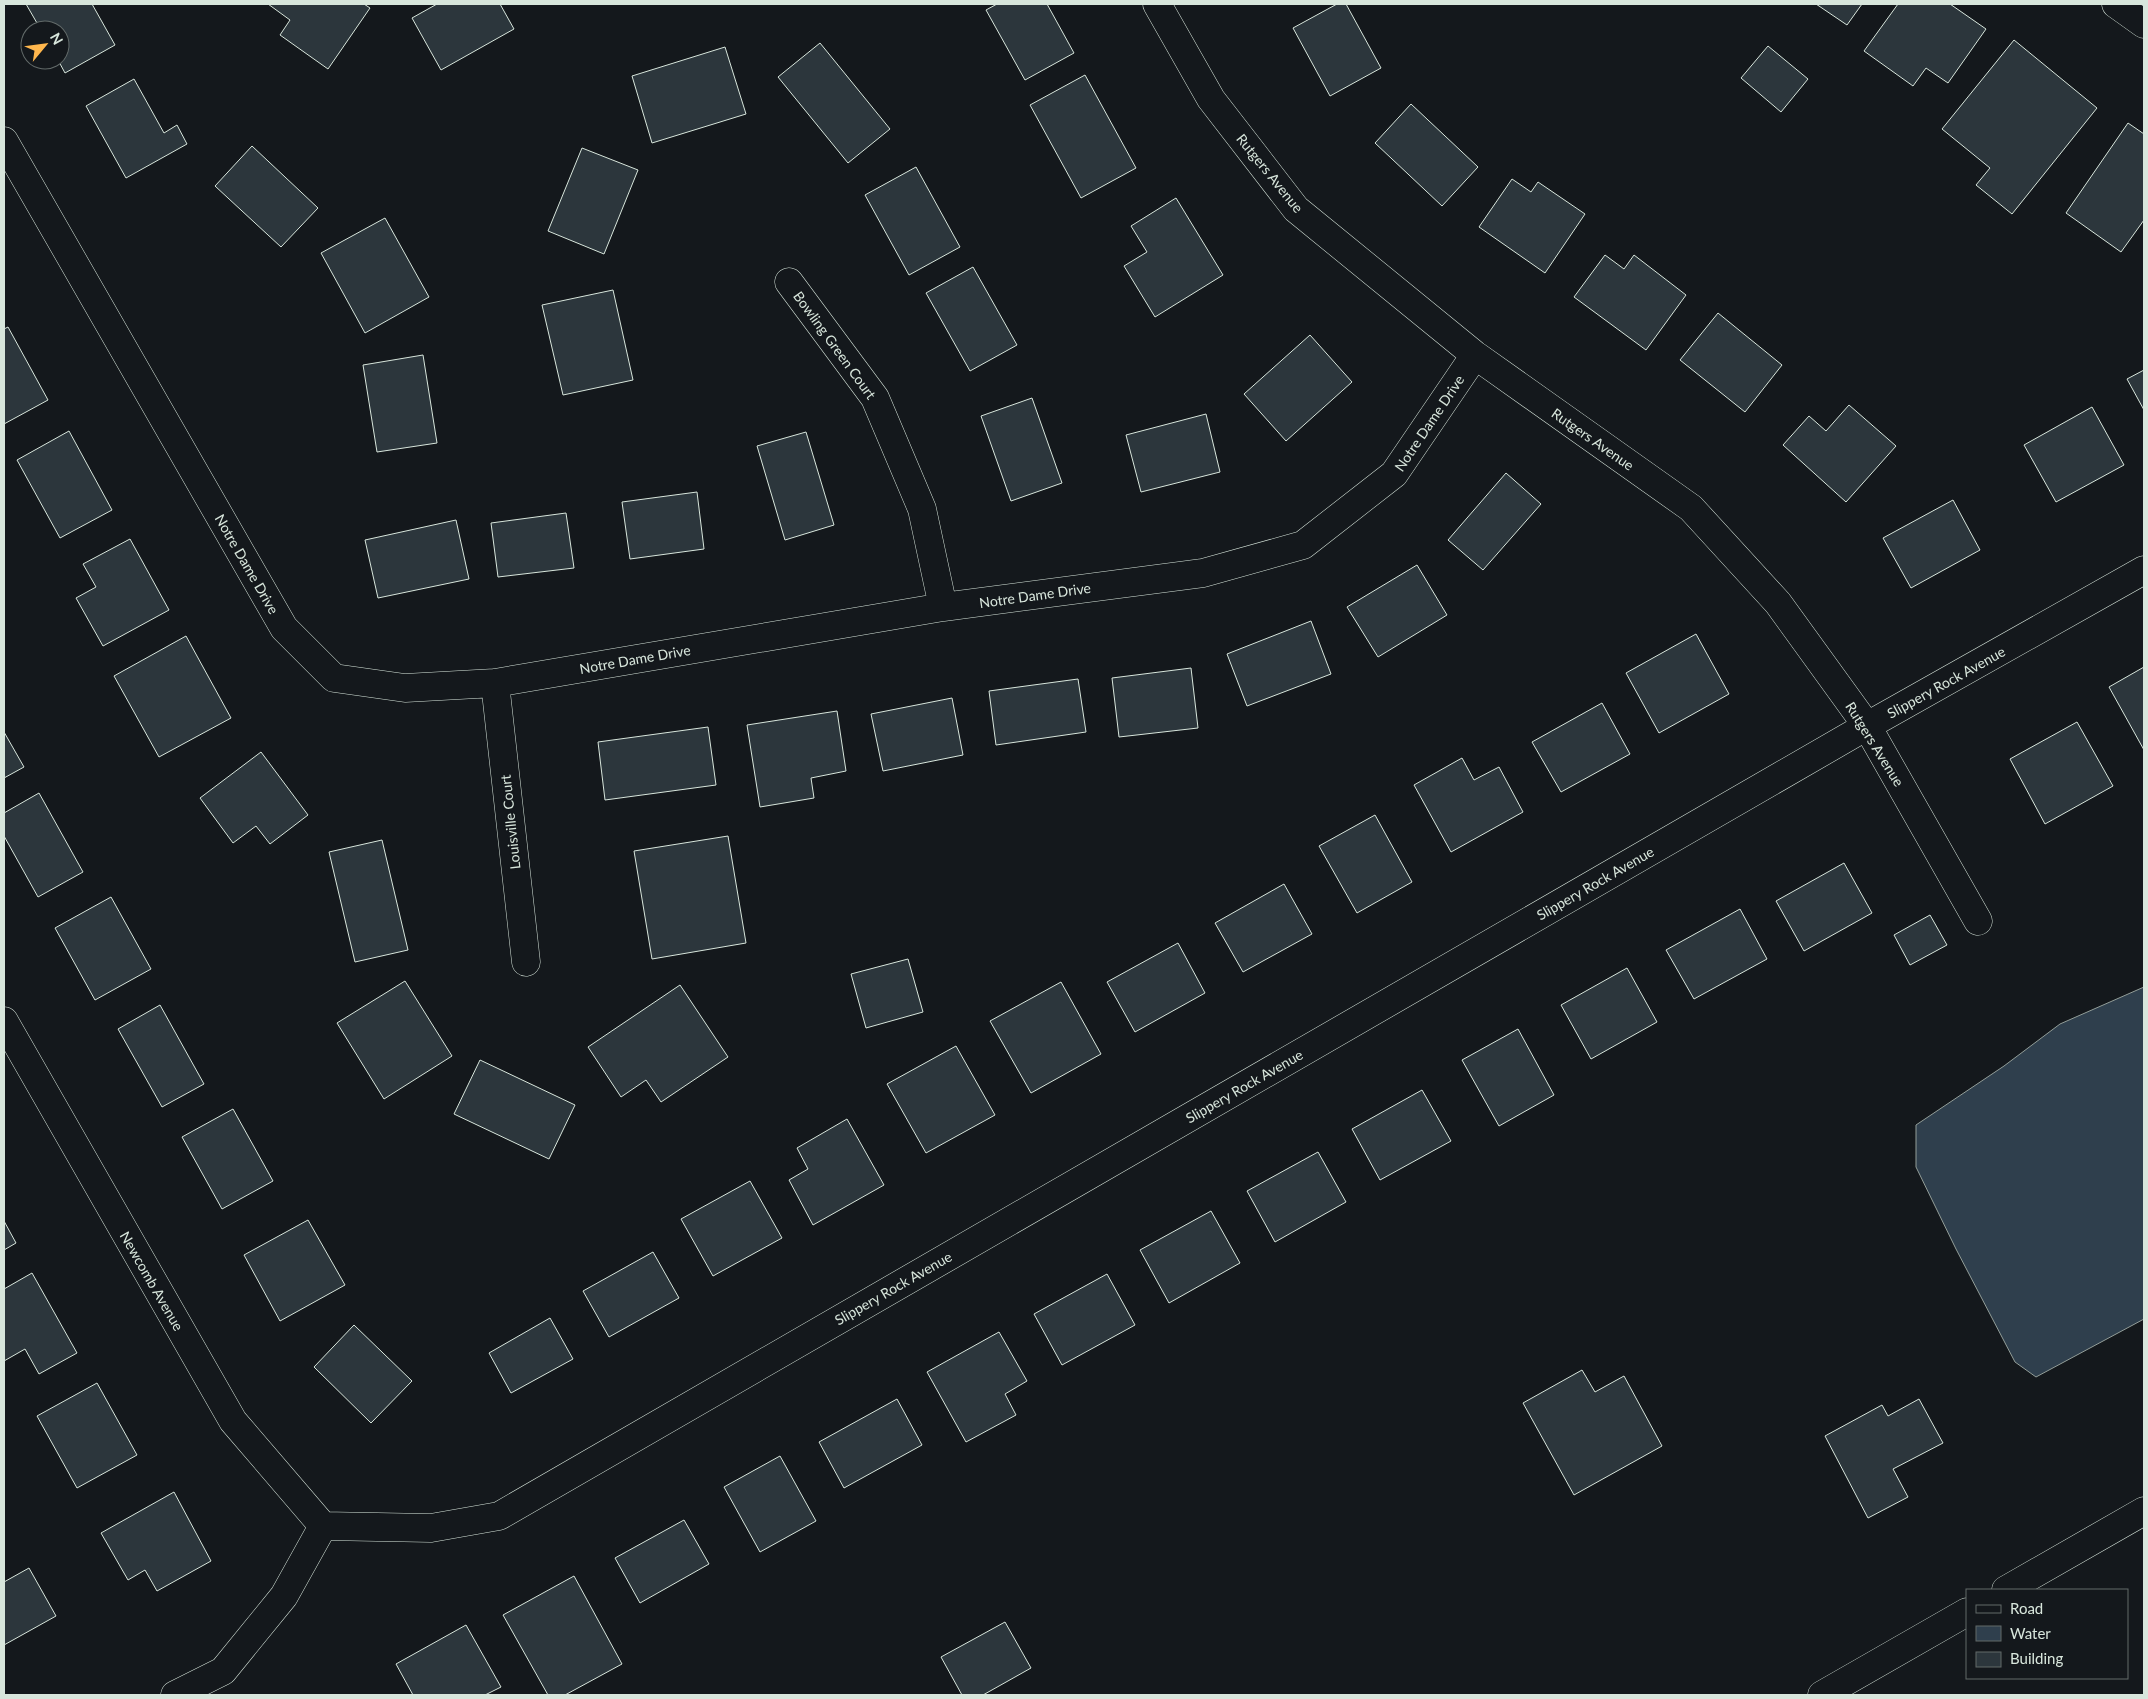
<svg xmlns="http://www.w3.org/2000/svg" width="2148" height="1699" font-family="Lato,sans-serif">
<rect width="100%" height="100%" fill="#14181c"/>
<!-- water -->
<path fill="#2f3f4d" stroke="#939e99" d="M2144,987v332l-108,58 -21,-15 -59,-113 -40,-82v-42l88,-59 56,-42z"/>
<!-- building -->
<path fill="#2c363c" stroke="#d8e6dc" d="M26,4h66l23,41 -50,28 -7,-13h2v-30h-19z
M268,4h96l6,4 -42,61 -48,-34 10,-15z
M437,4h63l14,25 -73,41 -29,-52z
M997,4h50l27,49 -49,27 -39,-70z
M1337,4h9l35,64 -51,28 -37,-68z
M1816,4h46l-15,21z
M1898,4h52l36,25 -38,54 -22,-15 -13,18 -49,-35z
M2014,40l83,68 -85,106 -36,-29 14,-17 -48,-39z
M820,43l70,86 -42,34 -70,-86z
M1768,46l40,33 -27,33 -40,-34z
M725,47l21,67 -94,29 -20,-67z
M1085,75l51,93 -55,30 -51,-93z
M134,79l30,54 13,-8 10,19 -61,34 -40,-72z
M1411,104l67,63 -36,39 -67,-63z
M2128,123l16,11v86l-23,32 -55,-39z
M252,146l66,62 -37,39 -66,-61z
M582,148l56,22 -34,84 -56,-23z
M916,167l44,80 -51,28 -44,-80z
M1512,179l19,13 7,-10 47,32 -40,59 -66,-46z
M1176,198l47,77 -68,42 -31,-51 23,-14 -16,-26z
M385,218l44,79 -64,36 -44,-80z
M1605,255l19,14 10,-14 52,40 -40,55 -72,-53z
M973,267l44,78 -47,26 -44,-78z
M613,290l20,90 -70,15 -21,-90z
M1718,313l64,52 -37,47 -65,-52z
M8,327l40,73 -44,24v-95z
M1310,335l42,47 -66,59 -42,-47z
M423,355l14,88 -60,9 -14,-87z
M2144,370v40l-17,-31z
M1032,398l30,85 -51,18 -30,-85z
M1849,405l47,41 -50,56 -63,-57 26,-29 17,15z
M2092,407l32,58 -68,37 -32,-57z
M1206,414l14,58 -79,20 -15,-57z
M69,431l43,79 -52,28 -43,-78z
M806,432l28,93 -49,15 -28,-94z
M1506,473l35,31 -58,66 -35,-30z
M697,492l7,57 -74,10 -8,-57z
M1953,500l27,50 -69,38 -28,-50z
M566,513l8,55 -76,9 -7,-54z
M456,520l13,59 -91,19 -13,-58z
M130,539l39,71 -66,36 -27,-48 20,-11 -13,-23z
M1417,565l30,50 -69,42 -31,-50z
M1311,621l20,53 -84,32 -20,-52z
M1696,634l33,60 -70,39 -33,-60z
M186,636l45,82 -72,39 -45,-81z
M2144,667v83l-35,-63z
M1191,668l7,60 -79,9 -7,-59z
M1078,679l8,53 -90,13 -7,-54z
M952,698l11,57 -80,16 -12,-57z
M1602,703l28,51 -69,38 -29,-50z
M837,711l9,60 -35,7 3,20 -54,9 -13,-82z
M2077,722l36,64 -68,38 -35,-65z
M708,727l8,58 -111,15 -7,-58z
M4,732l20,35 -20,11z
M261,752l47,63 -38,29 -14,-18 -23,17 -33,-45z
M1462,758l12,22 25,-13 24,45 -72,40 -37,-67z
M39,793l44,79 -45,25 -34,-61v-23z
M1375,815l37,67 -55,31 -38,-67z
M728,836l18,107 -94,16 -18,-108z
M382,840l26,110 -53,12 -26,-110z
M1844,863l28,50 -68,38 -28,-50z
M1284,884l28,50 -69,38 -28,-49z
M111,897l40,72 -56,31 -40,-72z
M1740,909l27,50 -73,40 -28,-49z
M1930,915l17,30 -37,20 -16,-30z
M1178,943l27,50 -70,39 -28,-50z
M908,959l15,53 -57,16 -15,-54z
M1627,968l30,54 -66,37 -30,-54z
M405,981l47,75 -68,43 -47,-76z
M1061,982l40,72 -70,39 -41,-72z
M680,985l48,72 -67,45 -15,-22 -25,17 -33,-50z
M160,1005l44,79 -42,23 -44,-78z
M1518,1029l36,66 -55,31 -37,-66z
M956,1046l39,69 -69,38 -39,-69z
M480,1060l95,45 -26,54 -95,-45z
M1422,1090l29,51 -71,39 -28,-51z
M233,1109l40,72 -51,28 -40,-72z
M847,1119l37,66 -71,40 -24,-45 19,-11 -11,-21z
M1318,1152l28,50 -71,40 -28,-51z
M750,1181l32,57 -69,38 -32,-57z
M1211,1211l29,52 -71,40 -29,-53z
M308,1220l37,65 -65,36 -36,-66z
M4,1221l12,22 -12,7z
M653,1252l26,46 -70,39 -26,-46z
M32,1273l45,80 -38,21 -14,-25 -21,12v-72z
M1107,1274l28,51 -73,40 -28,-51z
M550,1318l23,41 -62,34 -22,-40z
M354,1325l58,56 -41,42 -57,-56z
M999,1332l28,49 -22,13 11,21 -50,27 -39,-70z
M1582,1370l13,22 29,-16 38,70 -88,49 -51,-92z
M97,1383l40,72 -60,33 -40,-72z
M897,1399l25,46 -78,43 -25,-46z
M1919,1399l24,44 -50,26 15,28 -40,21 -43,-82 57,-31 6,11z
M780,1456l36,65 -56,31 -36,-65z
M174,1492l37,69 -54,30 -12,-21 -17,10 -27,-47z
M684,1520l25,44 -69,39 -25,-45z
M29,1568l27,48 -52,29v-63z
M574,1576l48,88 -57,31h-17l-45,-80z
M1005,1622l26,46 -48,27h-21l-21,-38z
M466,1625l35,62 -16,8h-72l-17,-31z"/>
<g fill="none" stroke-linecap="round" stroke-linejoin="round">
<defs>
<path id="minor" d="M1157,4l54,95 85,110 179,146 216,153 87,95 89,123 111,195
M2116,4l28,20
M4,141l280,487 50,50 71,10 90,-5 448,-76 260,-34 100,-28 91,-71 81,-119
M789,282l86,116 47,111 21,98
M495,683l31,279
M4,1021l229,400 90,105
M323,1526l108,2 68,-12 1368,-790 277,-156
M175,1695l48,-24 61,-75 39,-70"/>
<path id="secondary" d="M2006,1590l138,-79
M1822,1695l145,-83"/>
</defs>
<!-- minor casing -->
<use href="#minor" stroke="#d8e6dc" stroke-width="29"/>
<!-- secondary casing -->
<use href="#secondary" stroke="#d8e6dc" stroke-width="29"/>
<!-- minor -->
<use href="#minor" stroke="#14181c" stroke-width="28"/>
<!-- secondary -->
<use href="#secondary" stroke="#14181c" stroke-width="28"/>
</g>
<g text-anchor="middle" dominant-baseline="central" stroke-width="4" stroke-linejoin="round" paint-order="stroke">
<!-- street labels -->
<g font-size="14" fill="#d8e6dc" stroke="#14181c">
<text transform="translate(1270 173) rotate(51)">Rutgers Avenue</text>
<text transform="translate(835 345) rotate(54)">Bowling Green Court</text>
<text transform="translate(1429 423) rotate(-56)">Notre Dame Drive</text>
<text transform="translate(1593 439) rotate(35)">Rutgers Avenue</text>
<text transform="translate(247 564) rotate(60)">Notre Dame Drive</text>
<text transform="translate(1035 595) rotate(-8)">Notre Dame Drive</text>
<text transform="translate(635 659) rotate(-10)">Notre Dame Drive</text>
<text transform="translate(1946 682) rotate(-29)">Slippery Rock Avenue</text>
<text transform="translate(1875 744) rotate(58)">Rutgers Avenue</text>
<text transform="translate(510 822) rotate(-96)">Louisville Court</text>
<text transform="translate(1595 883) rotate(-30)">Slippery Rock Avenue</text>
<text transform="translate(1244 1086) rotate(-30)">Slippery Rock Avenue</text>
<text transform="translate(152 1281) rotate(60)">Newcomb Avenue</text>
<text transform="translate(893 1288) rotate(-30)">Slippery Rock Avenue</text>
</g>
</g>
<!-- border -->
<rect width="2148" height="1699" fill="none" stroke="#d8e6dc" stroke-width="10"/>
<!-- legend -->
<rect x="1966" y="1589" width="162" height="90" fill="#14181c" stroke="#626a69"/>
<rect x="1976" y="1605" width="25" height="8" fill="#14181c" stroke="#626a69"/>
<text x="2010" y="1614" font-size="15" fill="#d8e6dc">Road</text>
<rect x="1976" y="1626" width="25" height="15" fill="#2f3f4d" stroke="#626a69"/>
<text x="2010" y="1639" font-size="15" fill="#d8e6dc">Water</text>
<rect x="1976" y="1652" width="25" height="15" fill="#2c363c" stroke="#626a69"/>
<text x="2010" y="1664" font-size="15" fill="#d8e6dc">Building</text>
<!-- north arrow -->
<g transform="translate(45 45) rotate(61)"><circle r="24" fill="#14181c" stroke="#626a69"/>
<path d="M0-4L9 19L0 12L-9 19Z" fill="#ffb74d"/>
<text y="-8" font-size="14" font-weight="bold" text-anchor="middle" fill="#d8e6dc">N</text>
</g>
</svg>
